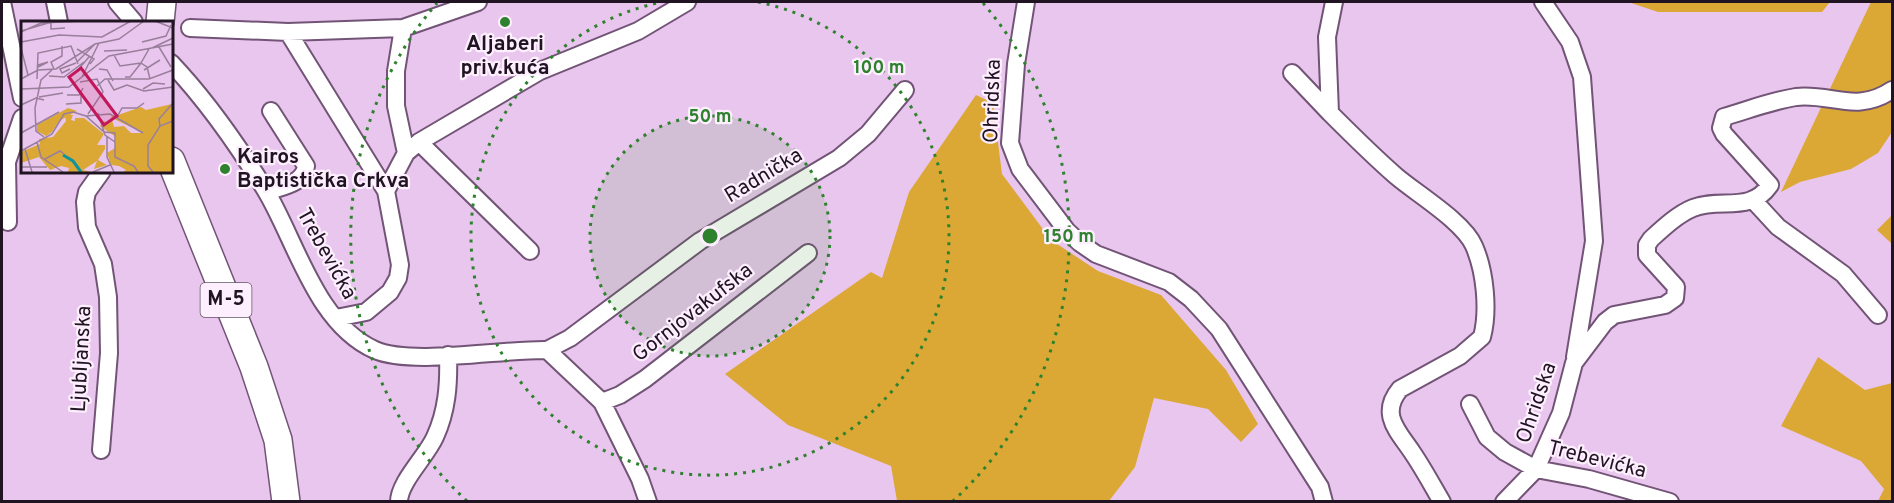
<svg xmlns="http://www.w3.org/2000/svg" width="1894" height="503" font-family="Overpass,sans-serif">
<rect width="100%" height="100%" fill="#e9c6ed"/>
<!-- green -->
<path fill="#dba836" d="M1628,2h202l-8,10h-164z
M1871,2h21v130l-14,21 -27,16 -51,13 -19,10z
M976,95l17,8 9,71 49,66 47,31 63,24 65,75 32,54 -17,18 -33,-33 -54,-11 -19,69 -26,34h-212l-6,-35 -103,-41 -63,-51 146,-102 11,6 27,-86z
M1892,215v29l-15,-14z
M1818,357l47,33 27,-7v118h-14l6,-12 -23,-28 -80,-35z"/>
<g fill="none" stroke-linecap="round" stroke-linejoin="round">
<defs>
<path id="minor" d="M2,2l20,96
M55,2l4,20
M117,2l17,20
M1026,2l-10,62 -6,79 10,26 47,62 13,12 16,11 73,28 22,17 28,30 101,158 4,15
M1334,2l-7,35 3,76c21,21 43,43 66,63 21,18 68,46 78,70 11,25 15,64 8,91l-22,19 -60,33c-21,25 -2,42 12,63 11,16 20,33 30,50
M1543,2l27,40 12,35 12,164 -19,116
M190,28l98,4 115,-4 75,-26
M288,32l98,159
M171,63c36,38 68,84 95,128 30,50 50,133 109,159 37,16 128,-1 172,0l55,52 38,77 8,23
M1292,73l38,40
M419,142l111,109
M406,153l13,-11 121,-71 98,-40 49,-29
M267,192c15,-6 37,-8 39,-26l-35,-55
M1754,201l24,26 65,47 35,41
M8,222l-1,-60 15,-44
M336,318l30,-6 24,-20 8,-14 2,-13 -14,-74 20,-38 -10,-47v-35l7,-43
M547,350l23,-12 130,-97 139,-83 29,-24 37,-44
M602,402l18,-7 25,-16 163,-126
M1470,404l17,33 18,15 31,17 53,10 81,23
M101,450l8,-97 -1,-56 -5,-33 -16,-37 -2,-25 2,-10 15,-21
M399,502c0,-20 27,-45 36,-65 12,-26 14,-53 13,-82
M1504,502l32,-33 25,-56 13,-50 31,-41 9,-7 51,-10 10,-7 1,-11 -29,-32v-10l4,-6c12,-11 27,-25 42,-31 28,-11 57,6 77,-23l-46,-51 -3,-6 3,-11c24,-7 47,-16 72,-20 36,-4 60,17 96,-7"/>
<path id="primary" d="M160,22l2,-20
M171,161l83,206 24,73 8,62"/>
</defs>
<!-- minor casing -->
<use href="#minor" stroke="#725476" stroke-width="20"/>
<!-- primary casing -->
<use href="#primary" stroke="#725476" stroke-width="30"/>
<!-- minor -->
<use href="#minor" stroke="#fff" stroke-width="16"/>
<!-- primary -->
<use href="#primary" stroke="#fff" stroke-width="27"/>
</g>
<!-- distance rings -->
<circle cx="710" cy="236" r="120" fill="#2e812d" fill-opacity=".12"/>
<g fill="none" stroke="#2e812d" stroke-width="3" stroke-dasharray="3 6">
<circle cx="710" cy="236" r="120"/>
<path d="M758 2A239 239 0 1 1 662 2"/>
<path d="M467 501A359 359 0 0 1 437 3M983 3A359 359 0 0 1 953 501"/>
</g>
<!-- markers -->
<g fill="#2e812d" stroke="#feefff" stroke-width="2">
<circle cx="505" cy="22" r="6"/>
<circle cx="225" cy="169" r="6"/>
</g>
<g text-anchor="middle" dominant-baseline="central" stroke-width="4.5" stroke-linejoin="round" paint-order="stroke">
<!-- shield labels -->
<rect fill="#feefff" stroke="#635664" stroke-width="1.5" x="200.5" y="283" width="51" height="34" rx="4.5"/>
<g font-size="20" font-weight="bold" fill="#211422">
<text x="226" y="300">M-5</text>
</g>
<!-- poi labels -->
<g font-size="21" font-weight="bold" fill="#211422" stroke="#feefff">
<text x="505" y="44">Aljaberi<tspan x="505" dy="24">priv.kuća</tspan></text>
<text x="237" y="157" text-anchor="start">Kairos<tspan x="237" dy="24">Baptistička Crkva</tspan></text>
</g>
<!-- street labels -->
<g font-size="21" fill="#211422" stroke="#feefff">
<text transform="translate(993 101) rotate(-88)">Ohridska</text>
<text transform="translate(764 176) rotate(-31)">Radnička</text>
<text transform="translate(326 254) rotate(61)">Trebevićka</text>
<text transform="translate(693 313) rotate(-38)">Gornjovakufska</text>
<text transform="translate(82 359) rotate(-87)">Ljubljanska</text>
<text transform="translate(1537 403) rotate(-71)">Ohridska</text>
<text transform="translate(1597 460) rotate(14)">Trebevićka</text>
</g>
</g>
<!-- overview -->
<g transform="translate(21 21)">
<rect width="152" height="152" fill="#e9c6ed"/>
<path d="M151,83v68h-49l3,-2 -7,-4 -8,-1 -4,-12 8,-5 1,-11 -16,-11 4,-5 4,3 4,-4 2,7 10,-1 7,7h12l-33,-16 7,-2 -6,-8 7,8 23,-8 5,3zM47,87l9,3 -18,10 -7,11 -6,4 -9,-5v-6zM44,94h8l-2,5 4,1v-3h9l20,16 -7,11h8v4l-7,11 9,5 -13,4 3,-8 -14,9 8,2h-23l1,-4 -8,-2 -11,4 -11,-13 -18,6v-11l19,-8 -1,-5 14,-2 13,-16z" fill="#dba836"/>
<path fill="none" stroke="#11939c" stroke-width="3" d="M42,134l10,6 8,11"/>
<path fill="none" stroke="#997f9c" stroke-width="1.5" d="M134,0l18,7M30,1v7l14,-1M0,10l34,-10M0,11l20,-9 41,-2M0,21l38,-7 43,2 29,-16M121,21l24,-6 5,-11M138,26l12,20M0,27l7,27M131,27l21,-10M56,28l17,10 -4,5M128,28l-8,14 6,4 3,12M83,30l23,-1M93,34l6,11 21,-3M56,41l18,-18M17,44l10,-3 -10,5M33,48l-3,-7 11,-6v-10M49,48l-8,4 -2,-4 16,-6M78,48l8,1 6,11M123,49l16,-10M55,51l13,-15M28,55l15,1 20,-15M61,56l17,-34M104,56h5l11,-14M0,58l17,-9 18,-1 39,-25 24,-5 25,-18M16,58l1,-26 33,-7 7,18M87,59l6,10 13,-5 17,6 29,-4M59,61l17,-3 6,13 -15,22M76,65l8,-7h44l24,-9M0,68l48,-2 40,-31 64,-12M122,68l10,-6 12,1M46,74h12l4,-7M18,76l24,-4M45,83l15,-1v-10M0,84l15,-7 8,2M77,92l7,22 10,7M65,95l24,-2 33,19M96,96l5,-9h15l7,-5M139,105l-1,-7 14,-16M0,112l38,-21M86,115v21l7,15M23,116l-8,-6 -1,-23 6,-28 11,-10M16,121l4,15 22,15M4,128l7,23M0,130l31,-17 12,-20 9,-2 13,4 18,16 11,1v24l19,9 4,6M24,138l15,-8 4,3M0,146h26M72,151l17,-7M132,151l-5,-6v-21l12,-19 13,-5"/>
<path fill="#c2185b" fill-opacity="0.15" stroke="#c2185b" stroke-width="3" d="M60,47l36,48 -13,9 -35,-48z"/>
<rect width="152" height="152" fill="none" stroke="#211422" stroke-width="3"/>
</g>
<circle cx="710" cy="236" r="9" fill="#2e812d" stroke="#feefff" stroke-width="3"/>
<g font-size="18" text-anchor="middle" font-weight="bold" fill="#2e812d" stroke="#feefff" stroke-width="4.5" stroke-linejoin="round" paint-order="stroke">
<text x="879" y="73">100 m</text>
<text x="710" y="122">50 m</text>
<text x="1069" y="242">150 m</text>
</g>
<!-- border -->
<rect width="1894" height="503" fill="none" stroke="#211422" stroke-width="6"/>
</svg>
